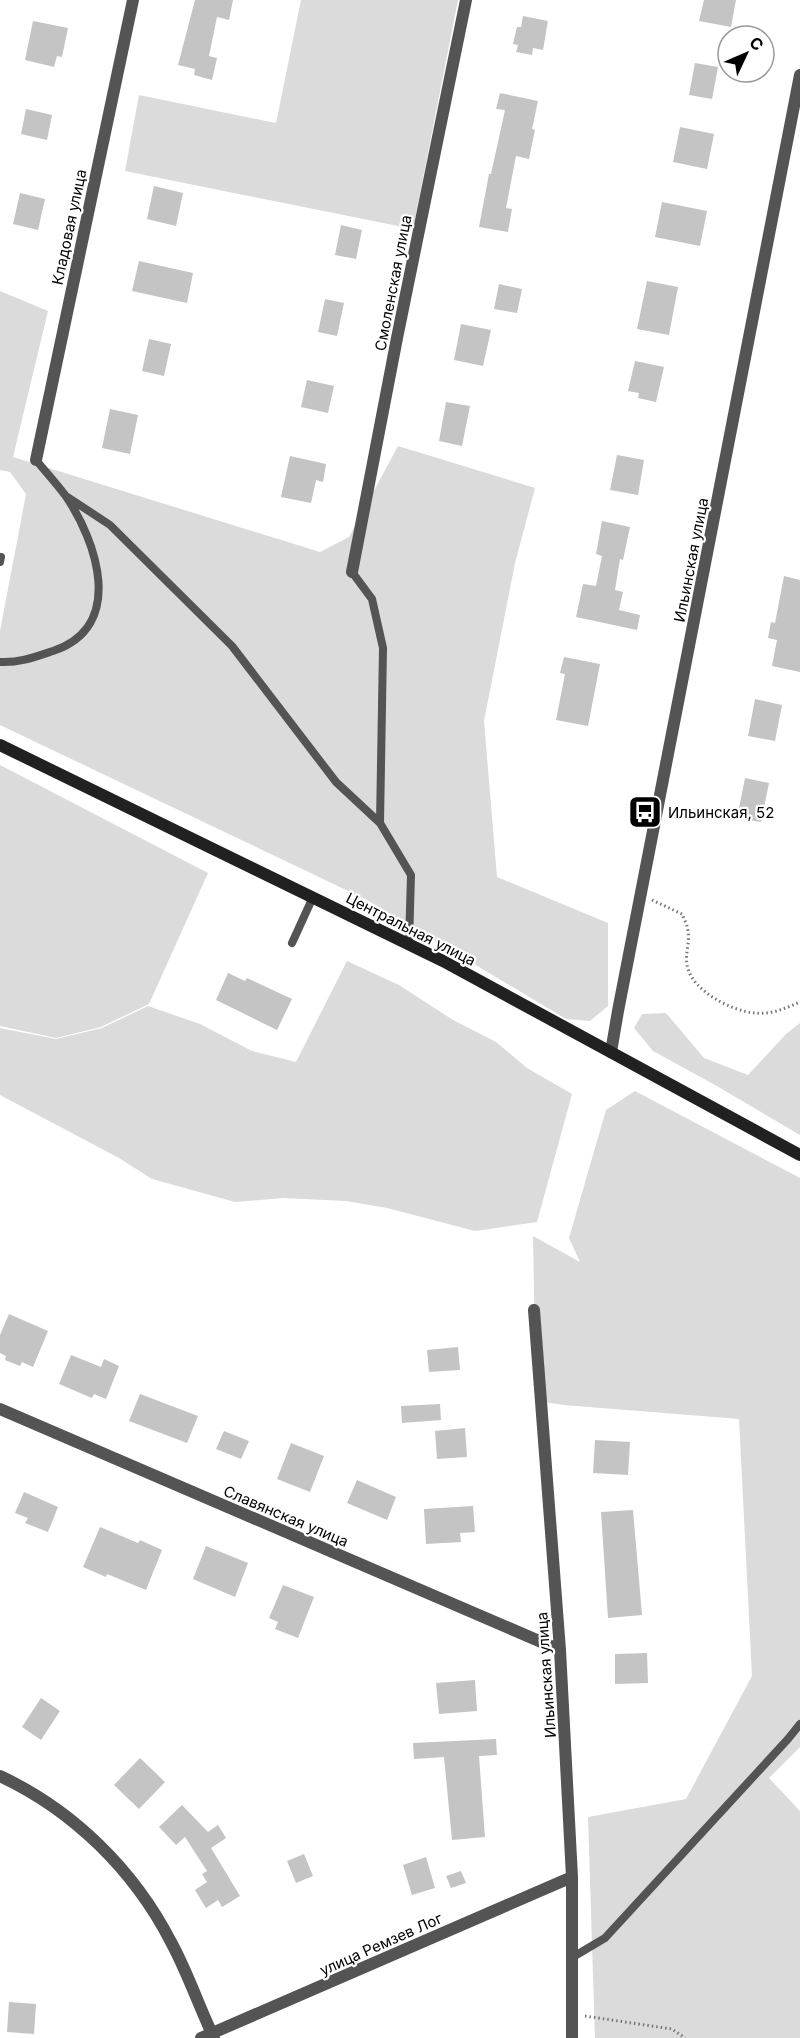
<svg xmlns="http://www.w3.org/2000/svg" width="800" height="2038" font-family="Inter,sans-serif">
<rect width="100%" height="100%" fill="#fff"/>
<!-- green -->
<path fill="#dbdbdb" d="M301,0h157l-45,229 -288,-58 14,-76 137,28z
M0,291l48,20 -35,146 307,95 29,-15 49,-91 137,42 -20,75 -31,158 13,156 111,46v83l-18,15 -24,-2 -199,-119 -367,-175v-94l26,-137 -16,-22 -10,-2z
M0,765l208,108 -59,131 -48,23 -45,11 -56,-12z
M347,961l52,24 54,35 43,22 31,26 45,26 -35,128 -62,9 -88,-23 -41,-7 -63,-3 -48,4 -83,-23 -33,-21 -119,-63v-67l56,11 46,-11 46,-22 52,18 52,27 44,11z
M666,1013l38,45 44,17 38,-41 14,-11v112l-85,-50 -62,-34 -19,-23 8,-14z
M635,1091l165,87v569l-31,31 31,33v227h-205l-7,-221 98,-18 66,-123 -13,-257 -175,-14 -28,-4 -3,-165 47,26 -11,-24 37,-128z"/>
<!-- building -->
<path fill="#c4c4c4" d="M195,0h38l-4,20 -12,-3 -8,39 8,2 -5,22 -18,-5 1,-6 -17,-4z
M704,0h32l-5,27 -32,-6z
M523,16l25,5 -5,29 -10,-2 -1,7 -16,-3 2,-7 -5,-1 4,-17h4z
M33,21l35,7 -6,29 -5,-1 -3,11 -29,-7z
M695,63l23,4 -6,32 -23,-4z
M500,93l38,8 -6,28 3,1 -6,29 -13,-3 -10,52 6,1 -4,23 -29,-5 10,-53h2l14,-64 -9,-1z
M26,109l26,6 -5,25 -26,-6z
M680,127l34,7 -7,35 -34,-7z
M154,186l29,7 -7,33 -29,-7z
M20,193l25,6 -7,31 -25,-6z
M662,202l45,9 -7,35 -45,-9z
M341,225l21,5 -6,29 -21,-4z
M139,261l54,12 -6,30 -55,-12z
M647,281l31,6 -9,48 -32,-6z
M499,284l23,5 -5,24 -23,-4z
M325,299l19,4 -7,33 -19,-4z
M461,324l30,6 -8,36 -29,-6z
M149,339l22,5 -7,32 -22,-5z
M635,361l29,6 -8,35 -18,-4 1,-5 -11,-2z
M307,380l27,6 -6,27 -27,-6z
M446,402l24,4 -8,40 -23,-5z
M110,409l28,6 -8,39 -28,-6z
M617,455l27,5 -6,35 -28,-5z
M290,456l36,8 -3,18 -7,-2 -5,23 -30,-6z
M602,521l28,6 -7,33 -3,-1 -5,31 8,2 -4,18 21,5 -3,15 -61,-13 7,-33 13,2 6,-30 -6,-2z
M784,576l16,4v92l-28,-6 5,-26 -9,-2 3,-16 4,1z
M564,657l36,7 -12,62 -32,-6 9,-46 -5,-1z
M755,699l27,6 -7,36 -27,-5z
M745,778l24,5 -8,39 -24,-4z
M228,973l17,8 2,-3 45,21 -15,31 -61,-30z
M9,1314l39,17 -15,36 -11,-5 -2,4 -15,-6 1,-4 -6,-3v-18z
M458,1347l2,23 -31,2 -2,-22z
M71,1355l30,12 3,-8 15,7 -13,33 -12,-5 -2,4 -33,-14z
M140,1394l58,22 -11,27 -58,-22z
M440,1404l1,16 -39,3 -1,-17z
M465,1428l2,29 -30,2 -2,-28z
M224,1431l25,10 -8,18 -25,-10z
M595,1440l35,2 -2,33 -35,-2z
M291,1443l33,13 -14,36 -33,-13z
M357,1480l39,17 -9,23 -40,-17z
M24,1492l34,15 -10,25 -23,-9 3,-5 -13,-5z
M473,1506l2,26 -15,1 1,9 -35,2 -2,-35z
M633,1510l9,105 -34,3 -7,-106z
M100,1527l38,16 2,-3 22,10 -16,40 -39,-16 -1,3 -23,-10z
M206,1546l42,17 -13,34 -42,-18z
M283,1585l31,12 -16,41 -23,-9 3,-7 -9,-4z
M647,1653l1,30 -33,1v-30z
M475,1680l2,31 -38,3 -3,-31z
M41,1698l19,13 -19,29 -19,-13z
M496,1739l1,16 -18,1 6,81 -33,3 -8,-83 -30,2 -1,-16z
M140,1758l25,24 -26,27 -25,-24z
M182,1805l26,27 10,-7 8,13 -15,10 29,48 -18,11 -4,-7 -12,8 -11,-18 12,-8 -5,-8 5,-3 -22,-34 -9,8 -17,-18z
M304,1854l9,22 -17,7 -9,-22z
M426,1857l9,31 -23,7 -9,-30z
M461,1871l5,12 -15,5 -5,-12z
M9,2002l27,2 -2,30 -27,-2z"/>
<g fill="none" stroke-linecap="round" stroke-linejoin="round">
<!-- path -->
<path stroke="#767676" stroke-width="3" stroke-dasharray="1.5 3" stroke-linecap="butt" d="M652,900l30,14c2,5 6,12 6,18 2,10 -3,22 -1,32 3,26 44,47 68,49 16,2 31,-5 45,-11
M585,2016l87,13 13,9"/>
<!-- lane -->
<path stroke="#545454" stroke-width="8" d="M66,496l44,29 122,121 104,136 44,41
M0,562l1,-5
M352,572l20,27 11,49 -3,175 31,52 -2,69
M0,662c19,1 35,-5 53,-11 73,-24 44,-110 12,-156 -9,-12 -20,-24 -29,-35
M292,943l21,-46
M573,1957l32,-19 183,-199 12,-15"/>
<!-- street -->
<path stroke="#545454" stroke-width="12" d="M36,460l97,-460
M352,572l45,-234 69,-338
M611,1052l7,-41 182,-936
M534,1310l26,340 12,227v161
M0,1409l560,241
M0,1776c73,34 134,94 171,166 17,31 28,65 43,96
M201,2038l371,-161"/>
<!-- secondary -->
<path stroke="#212121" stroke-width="12" d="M0,745l443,216 357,194"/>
</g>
<!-- icons -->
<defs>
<symbol id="bus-square" viewBox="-11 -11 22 22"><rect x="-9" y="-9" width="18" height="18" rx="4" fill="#000" stroke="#fff"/><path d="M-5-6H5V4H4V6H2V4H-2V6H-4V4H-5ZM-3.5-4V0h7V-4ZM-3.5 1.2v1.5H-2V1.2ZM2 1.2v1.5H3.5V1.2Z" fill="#fff"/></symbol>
</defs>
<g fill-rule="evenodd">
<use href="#bus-square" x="626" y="793" width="38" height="38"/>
</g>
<g text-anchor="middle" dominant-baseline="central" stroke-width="4.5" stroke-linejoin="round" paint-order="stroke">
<!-- street labels -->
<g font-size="15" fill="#000" stroke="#fff">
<text transform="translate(69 227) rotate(-78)">Кладовая улица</text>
<text transform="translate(393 283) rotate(-79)">Смоленская улица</text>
<text transform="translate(691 560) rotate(-79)">Ильинская улица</text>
<text transform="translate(411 929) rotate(27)">Центральная улица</text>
<text transform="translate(286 1516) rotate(23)">Славянская улица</text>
<text transform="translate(546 1675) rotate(-94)">Ильинская улица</text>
<text transform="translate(381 1944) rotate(-24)">улица Ремзев Лог</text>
</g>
<!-- poi labels -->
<g font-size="15" fill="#000" stroke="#fff" text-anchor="start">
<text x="668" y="812">Ильинская, 52</text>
</g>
</g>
<!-- north arrow -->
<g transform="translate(746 54) rotate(46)"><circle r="28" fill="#ffffff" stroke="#999999" stroke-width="1.5"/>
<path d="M0-4.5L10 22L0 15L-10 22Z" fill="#000000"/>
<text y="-9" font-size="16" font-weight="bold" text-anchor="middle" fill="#000000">С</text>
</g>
</svg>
